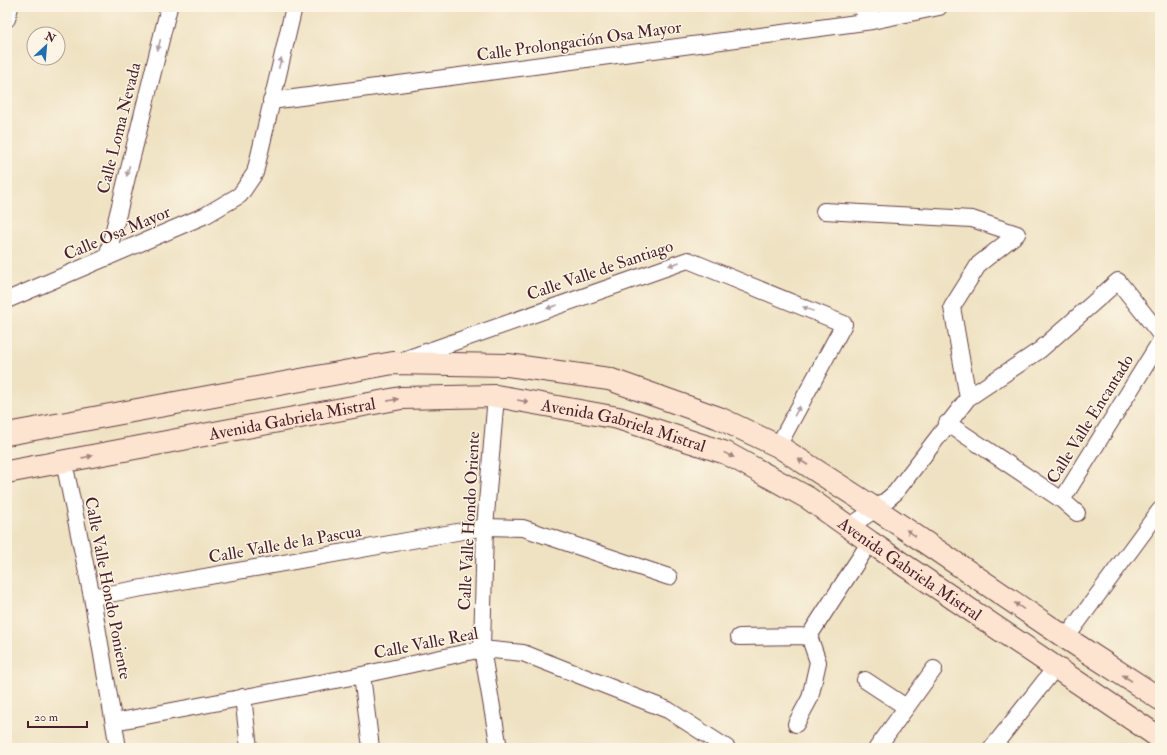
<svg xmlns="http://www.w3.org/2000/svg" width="1167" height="755" font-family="'IM FELL Double Pica',serif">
<rect width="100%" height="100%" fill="#fcf5e5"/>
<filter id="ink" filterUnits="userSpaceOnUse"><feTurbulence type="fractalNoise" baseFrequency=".025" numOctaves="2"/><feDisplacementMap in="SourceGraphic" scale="8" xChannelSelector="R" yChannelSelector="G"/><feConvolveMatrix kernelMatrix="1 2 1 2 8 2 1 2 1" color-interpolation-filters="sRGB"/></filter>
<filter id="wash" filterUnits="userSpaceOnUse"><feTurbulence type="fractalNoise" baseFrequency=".012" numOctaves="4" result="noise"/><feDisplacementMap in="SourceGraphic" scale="16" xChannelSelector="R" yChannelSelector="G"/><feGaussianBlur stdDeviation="0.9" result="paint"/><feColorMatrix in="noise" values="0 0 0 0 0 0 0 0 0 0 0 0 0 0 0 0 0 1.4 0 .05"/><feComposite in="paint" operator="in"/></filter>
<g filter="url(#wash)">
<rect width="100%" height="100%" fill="#efe2c2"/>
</g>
<g filter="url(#ink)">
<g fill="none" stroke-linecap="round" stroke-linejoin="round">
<defs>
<path id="street" d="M861,7l11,14
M7,19l3,-12
M271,101l601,-80 67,-14
M824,211l148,8 45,15
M107,258l62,-251
M7,300l199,-85 34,-20 15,-22 39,-166
M403,360l285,-100 156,64 -66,122
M496,396l-11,131 -3,122 17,99
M968,398l-16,-91 27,-43 38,-30
M947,423l115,77 15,13
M64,462l28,135 26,151
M1062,500l98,-158
M850,526l26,-17 19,-16 73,-95 72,-48 78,-69 42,53
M92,597l393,-70 38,1 146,49
M739,637l70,-1 61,-94
M1066,638l94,-128
M362,675l9,73
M865,680l41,27
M243,697l6,51
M114,722l248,-47 120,-26 41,4 145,57 59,38
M796,724l14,-26 8,-36 -9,-26
M877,748l57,-79
M992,748l63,-80"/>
<g id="secondary">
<path d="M7,434l386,-71 115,2 101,14 110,39 59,28 98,63 190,129 94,61"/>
<path id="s1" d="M7,472l394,-74 95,-2 122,22 108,35 82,45 62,44 290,196"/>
</g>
</defs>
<!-- street casing -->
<use href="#street" stroke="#633c42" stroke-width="18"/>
<!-- secondary casing -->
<use href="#secondary" stroke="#633c42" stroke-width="24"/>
<!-- street -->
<use href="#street" stroke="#fff" stroke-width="16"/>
<!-- secondary -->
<use href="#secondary" stroke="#fde4d1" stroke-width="22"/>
</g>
<!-- one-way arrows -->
<defs><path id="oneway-solid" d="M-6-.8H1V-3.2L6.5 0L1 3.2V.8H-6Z"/></defs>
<g fill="#ae9aa0">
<use href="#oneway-solid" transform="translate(159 45) rotate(104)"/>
<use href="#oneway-solid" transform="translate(280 63) rotate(-76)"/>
<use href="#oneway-solid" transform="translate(128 171) rotate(104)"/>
<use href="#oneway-solid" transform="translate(674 264) rotate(161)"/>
<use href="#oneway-solid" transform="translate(552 307) rotate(161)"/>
<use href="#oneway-solid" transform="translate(808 309) rotate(-157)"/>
<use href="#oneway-solid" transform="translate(797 411) rotate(-62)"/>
</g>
<g fill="#a4827e">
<use href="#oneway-solid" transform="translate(393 400) rotate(-11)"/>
<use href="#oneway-solid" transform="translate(523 401) rotate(10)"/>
<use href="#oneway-solid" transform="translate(729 455) rotate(26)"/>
<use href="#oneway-solid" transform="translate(87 457) rotate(-11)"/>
<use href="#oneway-solid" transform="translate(803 462) rotate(-147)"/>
<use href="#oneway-solid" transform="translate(911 533) rotate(-146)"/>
<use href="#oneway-solid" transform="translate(1019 606) rotate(-146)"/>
<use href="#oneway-solid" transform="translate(1127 678) rotate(-147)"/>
</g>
</g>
<g text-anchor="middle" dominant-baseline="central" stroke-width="3" stroke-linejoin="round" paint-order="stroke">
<!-- street labels -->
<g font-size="17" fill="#4a1f2b" stroke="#fcf5e5">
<text transform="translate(579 41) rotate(-8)">Calle Prolongación Osa Mayor</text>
<text transform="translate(119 128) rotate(-76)">Calle Loma Nevada</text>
<text transform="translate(117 233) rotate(-23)">Calle Osa Mayor</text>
<text transform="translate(600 270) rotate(-19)">Calle Valle de Santiago</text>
<text stroke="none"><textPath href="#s1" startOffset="290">Avenida Gabriela Mistral</textPath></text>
<text transform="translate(1090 419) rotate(-58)">Calle Valle Encantado</text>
<text stroke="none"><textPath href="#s1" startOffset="627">Avenida Gabriela Mistral</textPath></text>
<text transform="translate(469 521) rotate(-87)">Calle Valle Hondo Oriente</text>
<text transform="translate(285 544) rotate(-10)">Calle Valle de la Pascua</text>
<text stroke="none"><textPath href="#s1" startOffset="951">Avenida Gabriela Mistral</textPath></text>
<text transform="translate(108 588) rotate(79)">Calle Valle Hondo Poniente</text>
<text transform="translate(426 643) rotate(-11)">Calle Valle Real</text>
</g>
</g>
<!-- margin -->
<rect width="1167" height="755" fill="none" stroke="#fcf5e5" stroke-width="24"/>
<!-- north arrow -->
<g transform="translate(46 46) rotate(26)"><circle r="19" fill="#fcf5e5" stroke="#b59f9b"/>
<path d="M0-3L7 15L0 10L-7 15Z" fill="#1f6fb2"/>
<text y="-6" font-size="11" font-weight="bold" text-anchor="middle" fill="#4a1f2b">N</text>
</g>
<!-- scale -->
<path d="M28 721v6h59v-6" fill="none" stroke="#4a1f2b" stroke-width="2"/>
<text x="34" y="721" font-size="12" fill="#4a1f2b" stroke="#fcf5e5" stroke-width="3" paint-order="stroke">20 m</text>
</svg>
